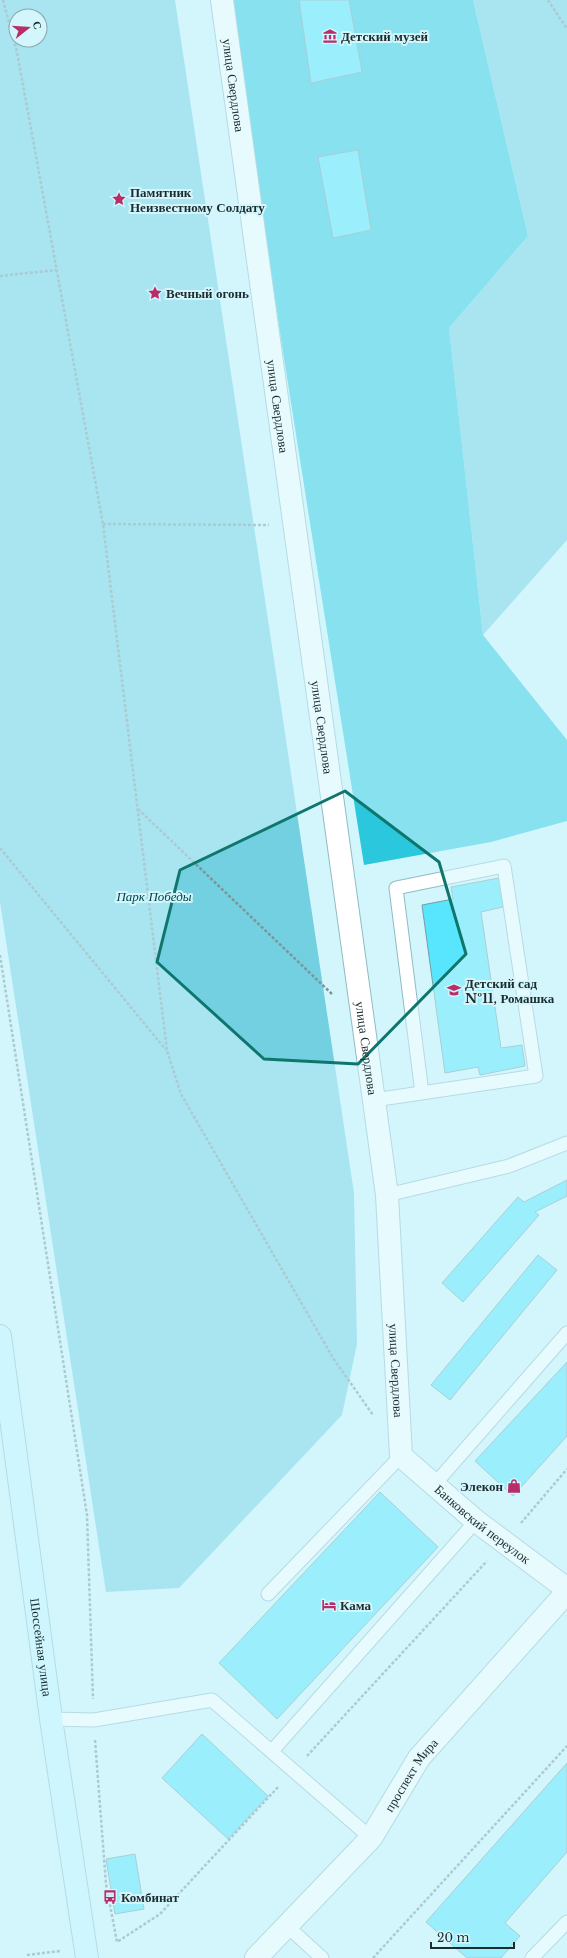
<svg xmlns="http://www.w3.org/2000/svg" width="567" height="1958" font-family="'Libre Baskerville',serif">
<rect width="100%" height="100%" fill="#d3f6fd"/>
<!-- green -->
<path fill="#73d0e1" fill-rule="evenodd" d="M0,0h175l179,1193 3,151 -15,71 -163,173 -73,4 -106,-690zM16,16h24v24h-24z
M473,0h94v540l-84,95 -34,-307 79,-92z"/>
<!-- forest -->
<path fill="#2bc7dd" d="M231,0h242l55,236 -79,92 34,307 84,105v81l-76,21 -127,23 -81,-513z"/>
<!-- building -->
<path fill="#57e6fd" stroke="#749ea6" d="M299,0h50l13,72 -51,11z
M358,150l13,80 -38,8 -15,-81z
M499,878l4,29 -22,5 20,136 21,-3 3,21 -45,9 -2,-8 -33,6 -23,-168 31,-6 -2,-12z
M567,1180v16l-32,16 4,3 -76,87 -21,-19 76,-86 6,5z
M538,1255l19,15 -107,130 -19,-15z
M567,1362v74l-54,60 -38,-35z
M380,1492l58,55 -161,172 -58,-56z
M202,1734l66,62 -40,43 -66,-61z
M567,1763v89l-62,71 15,13 -19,22h-34l-41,-36z
M135,1854l9,55 -29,5 -9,-55z"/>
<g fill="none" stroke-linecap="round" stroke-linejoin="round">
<defs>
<path id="lane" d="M374,1100l162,-24 -32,-210 -108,22 26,205
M387,1195l122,-29 58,-23
M434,1485l133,-152
M268,1594l133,-138
M51,1719l43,1 118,-20 159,138
M272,1751l204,-230
M286,1925l36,33
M532,1958l35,-36"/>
<g id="street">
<path id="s1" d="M222,0l165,1195 14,261 75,65 91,68"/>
<path id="s2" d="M256,1958l115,-120 48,-80 148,-166"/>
</g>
<g id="secondary">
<path id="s3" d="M0,1336l51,383 36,239"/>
</g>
</defs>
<!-- lane casing -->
<use href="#lane" stroke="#90bbc3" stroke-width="15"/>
<!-- street casing -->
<use href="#street" stroke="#90bbc3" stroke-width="24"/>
<!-- secondary casing -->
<use href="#secondary" stroke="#90bbc3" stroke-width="24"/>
<!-- path -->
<path stroke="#7b969b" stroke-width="2.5" stroke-dasharray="3 2" stroke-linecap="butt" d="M3,0l14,52 86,472 64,527 14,43 152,264 40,57
M548,0l19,29
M0,276l56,-6
M103,524l166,1
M138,809l195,186
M0,848l166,202
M0,955l87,560 6,184
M521,1523l46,-54
M95,1740l11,144 11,58 43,-28 119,-128
M307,1756l180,-195
M27,1955l33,-4
M373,1958l194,-212"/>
<!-- lane -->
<use href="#lane" stroke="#fff" stroke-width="13"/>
<!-- street -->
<use href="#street" stroke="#fff" stroke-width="22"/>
<!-- secondary -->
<use href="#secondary" stroke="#c7f7fe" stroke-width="22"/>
</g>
<!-- marked area -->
<path d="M0 0H567V1958H0ZM345,791l94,71 27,92 -108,110 -94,-5 -107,-97 23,-92z" fill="#d3f6fd" fill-opacity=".55" fill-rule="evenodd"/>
<path fill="none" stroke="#0f766e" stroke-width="3" stroke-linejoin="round" d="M345,791l94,71 27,92 -108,110 -94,-5 -107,-97 23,-92z"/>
<!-- icons -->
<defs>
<symbol id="museum-bare" viewBox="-9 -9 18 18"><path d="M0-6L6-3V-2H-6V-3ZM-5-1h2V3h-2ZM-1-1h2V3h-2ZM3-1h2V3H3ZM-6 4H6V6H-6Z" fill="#b82d68" stroke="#d3f6fd" stroke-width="2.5" paint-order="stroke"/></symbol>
<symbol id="sight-bare" viewBox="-9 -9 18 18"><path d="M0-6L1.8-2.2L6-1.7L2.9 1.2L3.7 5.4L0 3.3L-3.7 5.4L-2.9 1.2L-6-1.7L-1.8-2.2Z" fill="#b82d68" stroke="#d3f6fd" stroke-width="2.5" paint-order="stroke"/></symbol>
<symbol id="school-bare" viewBox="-9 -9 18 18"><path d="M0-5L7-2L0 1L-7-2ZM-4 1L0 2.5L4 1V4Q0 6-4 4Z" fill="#b82d68" stroke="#d3f6fd" stroke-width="2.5" paint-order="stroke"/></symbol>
<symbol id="shop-bare" viewBox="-9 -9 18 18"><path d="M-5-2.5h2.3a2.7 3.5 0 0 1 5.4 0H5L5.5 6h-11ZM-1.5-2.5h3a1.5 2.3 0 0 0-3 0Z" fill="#b82d68" stroke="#d3f6fd" stroke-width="2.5" paint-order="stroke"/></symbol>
<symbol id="hotel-bare" viewBox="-9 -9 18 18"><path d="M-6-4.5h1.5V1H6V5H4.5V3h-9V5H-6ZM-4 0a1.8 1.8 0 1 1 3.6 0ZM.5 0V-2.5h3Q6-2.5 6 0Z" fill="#b82d68" stroke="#d3f6fd" stroke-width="2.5" paint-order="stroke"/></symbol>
<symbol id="bus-bare" viewBox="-9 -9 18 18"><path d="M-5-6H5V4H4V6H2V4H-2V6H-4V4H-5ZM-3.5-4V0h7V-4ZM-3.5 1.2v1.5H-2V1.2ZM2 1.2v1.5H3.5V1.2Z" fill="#b82d68" stroke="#d3f6fd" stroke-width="2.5" paint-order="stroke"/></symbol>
</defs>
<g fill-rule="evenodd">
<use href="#museum-bare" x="320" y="26" width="20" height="20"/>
<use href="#sight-bare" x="109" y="189" width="20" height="20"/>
<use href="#sight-bare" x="145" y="283" width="20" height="20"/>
<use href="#school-bare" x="444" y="980" width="20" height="20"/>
<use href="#shop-bare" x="504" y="1476" width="20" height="20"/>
<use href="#hotel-bare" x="319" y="1595" width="20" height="20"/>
<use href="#bus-bare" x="100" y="1887" width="20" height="20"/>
</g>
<g text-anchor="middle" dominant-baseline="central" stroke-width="4" stroke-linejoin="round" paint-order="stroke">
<!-- poi labels -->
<g font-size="13" font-weight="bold" fill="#1b2c2f" stroke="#d3f6fd" text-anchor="start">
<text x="341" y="36">Детский музей</text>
<text x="130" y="192">Памятник<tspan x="130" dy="15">Неизвестному Солдату</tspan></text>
<text x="166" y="293">Вечный огонь</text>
<text x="465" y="983">Детский сад<tspan x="465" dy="15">№11, Ромашка</tspan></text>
<text x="503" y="1486" text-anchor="end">Элекон</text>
<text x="340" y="1605">Кама</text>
<text x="121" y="1897">Комбинат</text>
</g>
<!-- street labels -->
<g font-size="13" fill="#1b2c2f" stroke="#d3f6fd">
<text stroke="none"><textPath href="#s1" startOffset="86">улица Свердлова</textPath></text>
<text stroke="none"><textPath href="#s1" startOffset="410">улица Свердлова</textPath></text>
<text stroke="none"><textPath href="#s1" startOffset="734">улица Свердлова</textPath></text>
<text stroke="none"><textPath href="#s1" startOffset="1058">улица Свердлова</textPath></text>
<text stroke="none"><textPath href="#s1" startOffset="1382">улица Свердлова</textPath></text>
<text stroke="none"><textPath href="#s1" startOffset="1574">Банковский переулок</textPath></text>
<text stroke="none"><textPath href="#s3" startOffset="314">Шоссейная улица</textPath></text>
<text stroke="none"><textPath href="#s2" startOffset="241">проспект Мира</textPath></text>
</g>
<!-- park labels -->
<g font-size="13" font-style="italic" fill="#00444d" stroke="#d3f6fd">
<text x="154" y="896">Парк Победы</text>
</g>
</g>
<!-- north arrow -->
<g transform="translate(28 28) rotate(73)"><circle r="19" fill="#d3f6fd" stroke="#89a5ab"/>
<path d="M0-3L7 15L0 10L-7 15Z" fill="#b82d68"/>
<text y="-6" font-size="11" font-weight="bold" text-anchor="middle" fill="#1b2c2f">С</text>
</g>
<!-- scale -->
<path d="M431 1942v6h83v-6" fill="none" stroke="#1b2c2f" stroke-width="2"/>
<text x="437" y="1942" font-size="12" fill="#1b2c2f" stroke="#d3f6fd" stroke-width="3" paint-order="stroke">20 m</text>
</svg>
